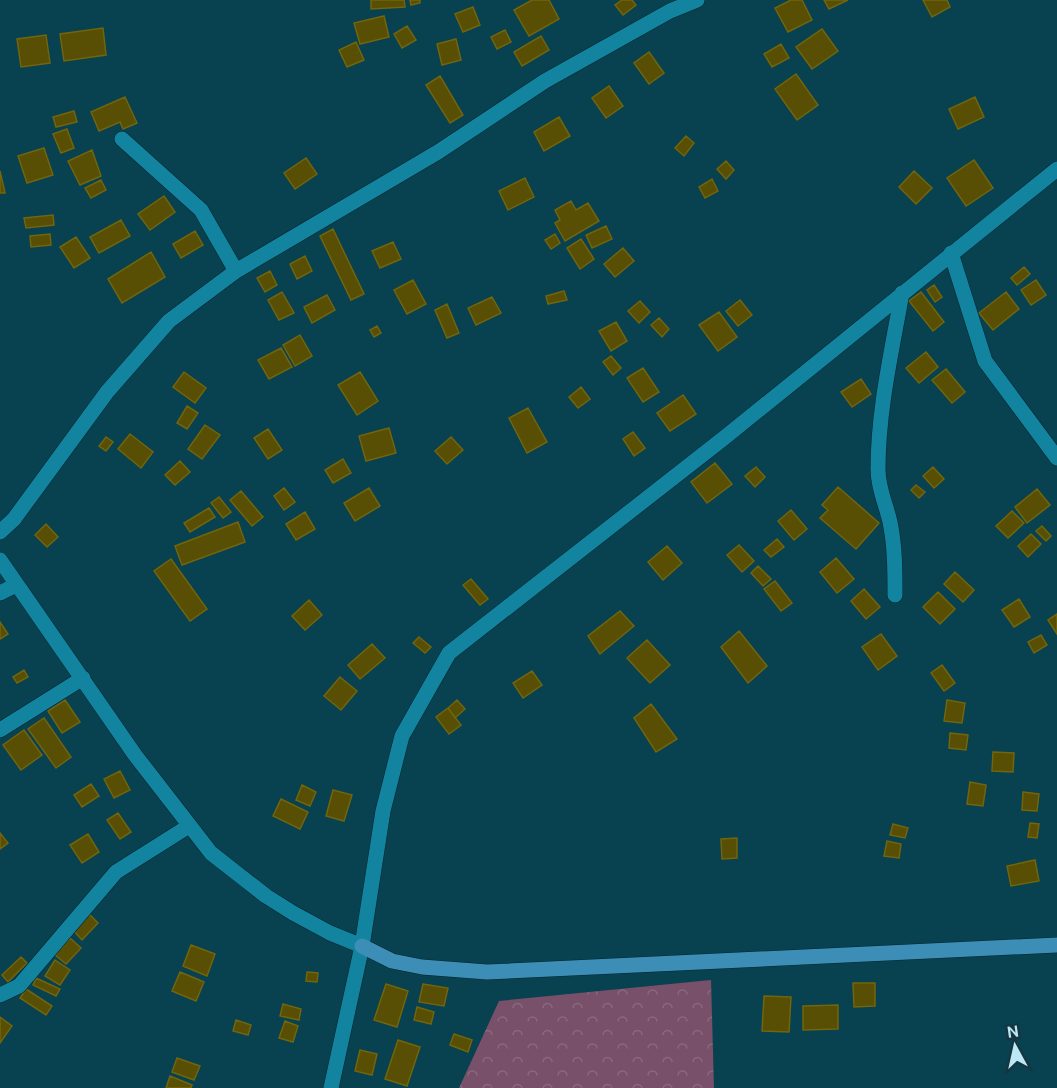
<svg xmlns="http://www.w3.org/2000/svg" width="1057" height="1088" font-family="Ubuntu,sans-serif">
<defs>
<pattern id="forest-crowns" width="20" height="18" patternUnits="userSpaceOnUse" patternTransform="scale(1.5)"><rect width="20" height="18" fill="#785069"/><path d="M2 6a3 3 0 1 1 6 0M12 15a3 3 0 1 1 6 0" fill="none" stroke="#89697f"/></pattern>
</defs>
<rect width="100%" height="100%" fill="#084150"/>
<!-- forest -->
<path fill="url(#forest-crowns)" d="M711,980l3,108h-255l40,-87z"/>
<!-- building -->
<path fill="#584e04" stroke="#71650d" stroke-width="1.5" d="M371,0h33l1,7 -34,2z
M410,0h10v3l-9,2z
M532,0h17l10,19 -30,17 -15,-26z
M622,0h10l4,5 -13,10 -8,-10z
M791,0h11l10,20 -24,12 -13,-24z
M824,0h24l-19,9z
M923,0h24l3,7 -18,10z
M473,7l7,18 -17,7 -8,-18z
M384,16l5,21 -29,7 -6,-21z
M407,26l9,14 -14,8 -8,-14z
M103,28l3,27 -42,6 -4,-27z
M822,29l16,22 -26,18 -16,-22z
M505,30l6,12 -14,7 -6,-12z
M46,35l4,28 -29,4 -4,-28z
M541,36l8,14 -27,16 -8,-14z
M456,39l5,21 -19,5 -5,-21z
M356,42l8,18 -17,7 -8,-17z
M781,44l8,14 -17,9 -8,-13z
M649,52l15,21 -15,11 -15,-21z
M796,74l22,31 -21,15 -22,-31z
M440,76l23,39 -13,8 -24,-38z
M609,86l14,20 -17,12 -14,-20z
M125,97l12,26 -14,6 -3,-7 -21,9 -8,-19z
M975,97l9,20 -26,12 -9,-20z
M74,111l3,11 -21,5 -3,-10z
M559,117l11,19 -26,15 -10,-19z
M67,129l7,19 -13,5 -8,-19z
M686,136l8,7 -10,13 -9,-8z
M44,148l9,27 -26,8 -9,-27z
M92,150l9,26 -21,9 -12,-24z
M306,158l11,16 -22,15 -11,-16z
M974,160l19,28 -27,18 -19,-28z
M726,161l8,9 -8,9 -9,-10z
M0,171l5,22h-5z
M914,171l18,17 -16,16 -17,-17z
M525,178l9,19 -26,13 -9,-19z
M712,179l6,12 -13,7 -6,-11z
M101,180l5,10 -15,8 -6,-10z
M164,196l11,16 -25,18 -12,-16z
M571,201l5,9 12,-7 11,18 -34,20 -10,-18 5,-3 -5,-10z
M53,215l1,10 -28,3 -2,-10z
M121,220l9,16 -31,17 -9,-16z
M606,226l6,13 -20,9 -6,-13z
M333,229l31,65 -13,6 -31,-64z
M195,231l8,14 -22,13 -8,-14z
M50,234l1,11 -20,2 -1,-11z
M555,234l5,9 -9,6 -6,-9z
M76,237l14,21 -16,10 -14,-21z
M581,239l13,20 -14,10 -13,-21z
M393,242l8,17 -21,9 -8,-17z
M623,248l11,13 -19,16 -11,-13z
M151,252l14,25 -43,26 -14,-24z
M305,256l7,15 -15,8 -7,-15z
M1024,267l6,7 -13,11 -6,-7z
M270,271l7,14 -12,7 -8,-14z
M413,280l13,24 -19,10 -13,-24z
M1036,280l10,15 -15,10 -10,-15z
M934,285l8,12 -7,5 -8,-12z
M564,291l3,9 -19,4 -2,-8z
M282,292l12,21 -15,7 -11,-20z
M921,292l23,30 -11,9 -24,-30z
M1006,292l13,17 -26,21 -14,-17z
M327,295l8,15 -23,13 -8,-16z
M492,297l9,16 -25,12 -8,-17z
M740,300l12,15 -14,11 -12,-15z
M640,301l10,11 -11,11 -11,-12z
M447,304l12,29 -12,5 -12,-28z
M719,312l18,25 -19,14 -19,-26z
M659,318l10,11 -7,8 -11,-12z
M616,322l11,19 -16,10 -12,-20z
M377,326l4,7 -7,4 -4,-7z
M300,335l12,21 -17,10 -12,-21z
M281,348l11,19 -23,12 -11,-19z
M926,352l12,15 -19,16 -13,-15z
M611,356l10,12 -8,7 -10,-13z
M643,368l16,24 -16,10 -16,-24z
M946,369l19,23 -13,11 -20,-23z
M184,372l22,16 -11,15 -22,-16z
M360,372l18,29 -21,14 -19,-30z
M861,379l10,15 -19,13 -11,-15z
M581,387l9,12 -12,9 -9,-11z
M683,395l13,19 -26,17 -13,-18z
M187,406l11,7 -11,16 -10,-6z
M528,408l19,34 -20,11 -18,-35z
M205,425l15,10 -18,24 -14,-10z
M389,428l7,25 -30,8 -7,-25z
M268,429l14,21 -14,9 -14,-21z
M633,432l12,16 -11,8 -11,-17z
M130,434l23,18 -12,16 -23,-19z
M106,437l7,5 -7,9 -7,-5z
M451,437l12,13 -16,14 -12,-13z
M343,459l8,14 -18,10 -8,-13z
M180,461l10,11 -15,13 -10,-10z
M715,463l17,21 -25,19 -16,-21z
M756,467l9,10 -10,10 -10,-11z
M933,467l11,12 -10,9 -11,-12z
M916,485l9,7 -6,6 -8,-8z
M838,487l41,36 -23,26 -36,-31 8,-8 -6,-5z
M284,488l11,14 -11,8 -10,-14z
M369,488l11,18 -25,15 -11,-18z
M1037,489l13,16 -23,18 -12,-16z
M241,491l22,26 -11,9 -22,-26z
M219,497l12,15 -8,6 -12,-15z
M209,508l6,9 -25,15 -6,-9z
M791,510l16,19 -13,11 -16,-19z
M1012,511l12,12 -16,15 -12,-12z
M305,512l10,17 -19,11 -10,-16z
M238,522l7,20 -63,23 -7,-19z
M46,524l12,13 -11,10 -12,-12z
M1042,526l9,10 -5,5 -10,-10z
M1031,534l10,10 -13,13 -10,-11z
M777,539l7,8 -13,10 -7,-7z
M739,545l15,16 -12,11 -15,-17z
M667,546l15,17 -19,17 -15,-18z
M836,558l18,21 -17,14 -17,-21z
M171,559l36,50 -17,12 -36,-50z
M758,566l13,13 -8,7 -12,-13z
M955,572l19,18 -11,12 -19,-18z
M471,579l17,20 -8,6 -17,-20z
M775,581l17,22 -11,8 -17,-22z
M864,589l16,18 -14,12 -15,-18z
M938,592l17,17 -15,15 -17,-17z
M1019,599l11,18 -16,10 -12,-17z
M309,600l13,15 -17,15 -13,-14z
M620,611l14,15 -34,28 -12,-18z
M1057,614v20l-9,-14z
M0,622l8,12 -8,5z
M739,631l28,35 -19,17 -27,-36z
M881,634l16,22 -19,14 -16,-23z
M1041,635l6,10 -13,8 -6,-11z
M419,637l12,10 -6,6 -12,-10z
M647,640l23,25 -20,18 -23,-25z
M372,644l13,14 -25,21 -12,-14z
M942,665l13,18 -11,8 -13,-18z
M24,670l4,7 -11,6 -4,-6z
M532,671l10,14 -19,13 -10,-15z
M340,677l17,14 -16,19 -17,-14z
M65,700l15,22 -18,11 -14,-22z
M457,700l8,9 -10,9 -7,-10z
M947,700l18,3 -3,20 -18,-2z
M651,704l26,35 -21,13 -22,-34z
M448,708l13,17 -12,9 -13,-17z
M44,718l27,39 -15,11 -28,-39z
M24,730l18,25 -21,15 -18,-25z
M950,733l18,2 -2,15 -17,-2z
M993,752l21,1 -1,19 -21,-1z
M120,771l10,19 -16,8 -10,-19z
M970,782l16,3 -3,21 -16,-2z
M91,784l8,12 -17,11 -8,-12z
M302,785l14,7 -6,14 -14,-6z
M333,790l19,5 -8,26 -18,-5z
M1023,792l16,2 -2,17 -15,-1z
M281,799l27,13 -8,17 -27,-13z
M118,813l13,19 -11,7 -13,-19z
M1030,823l9,1 -2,14 -9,-1z
M893,824l15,4 -3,10 -15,-3z
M0,833l8,10 -8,6z
M88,834l11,18 -17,11 -12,-18z
M737,838v20l-15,1 -1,-20z
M887,841l14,3 -2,14 -15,-2z
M1035,860l4,21 -28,5 -4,-20z
M88,913l10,10 -16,17 -10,-11z
M70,938l11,10 -15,16 -11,-9z
M191,945l24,9 -8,22 -24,-10z
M21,957l6,6 -19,19 -6,-7z
M55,960l15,10 -10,15 -15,-9z
M180,972l24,10 -8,19 -24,-10z
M307,972l11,1 -1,9 -11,-1z
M36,978l24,11 -4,7 -23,-11z
M853,983h22v23l-21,1z
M386,984l22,7 -11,36 -23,-7z
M423,984l25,4 -4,18 -25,-4z
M26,989l26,17 -6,9 -26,-17z
M764,996l27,1 -2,35 -27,-1z
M283,1004l18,5 -2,11 -19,-4z
M838,1005v24l-35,1v-24z
M417,1007l17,5 -3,12 -17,-4z
M0,1017l12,9 -12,17z
M236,1020l15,5 -3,10 -15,-4z
M285,1021l13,5 -5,16 -14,-4z
M454,1034l18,6 -4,12 -18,-7z
M398,1040l22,7 -13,39 -22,-7z
M360,1050l17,4 -5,21 -17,-4z
M177,1058l23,8 -6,14 -22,-8z
M170,1076l22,9 -1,3h-25z"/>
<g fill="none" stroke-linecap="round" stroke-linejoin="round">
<defs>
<path id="street" d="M122,139l79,71 35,61
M951,253l34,108 72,97
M0,532l14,-13 93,-127 62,-71 67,-50 202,-119 107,-71 125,-70 27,-11
M0,560l135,195 76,98 55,43 27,17 37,20 32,13
M0,593l16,-8
M895,595c0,-24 0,-49 -5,-73 -4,-18 -12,-33 -12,-53 0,-59 14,-119 24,-176
M0,730l83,-52
M0,995l19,-9 97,-114 73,-46
M331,1088l31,-142 21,-135 19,-75 47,-83 275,-215 333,-269"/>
<path id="secondary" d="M362,946l30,15 30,6 65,5 570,-27"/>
</defs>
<!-- street casing -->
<use href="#street" stroke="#06262f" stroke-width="16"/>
<!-- secondary casing -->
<use href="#secondary" stroke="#06262f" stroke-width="16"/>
<!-- street -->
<use href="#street" stroke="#1384a0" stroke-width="15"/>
<!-- secondary -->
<use href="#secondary" stroke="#3d8eb7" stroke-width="15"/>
</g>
<!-- north arrow -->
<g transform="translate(1015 1046) rotate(352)" stroke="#16353f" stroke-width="4.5" paint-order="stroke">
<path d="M0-4.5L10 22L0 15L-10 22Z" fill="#bbe7f6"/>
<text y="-9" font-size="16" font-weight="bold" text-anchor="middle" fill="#bbe7f6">N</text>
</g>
</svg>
